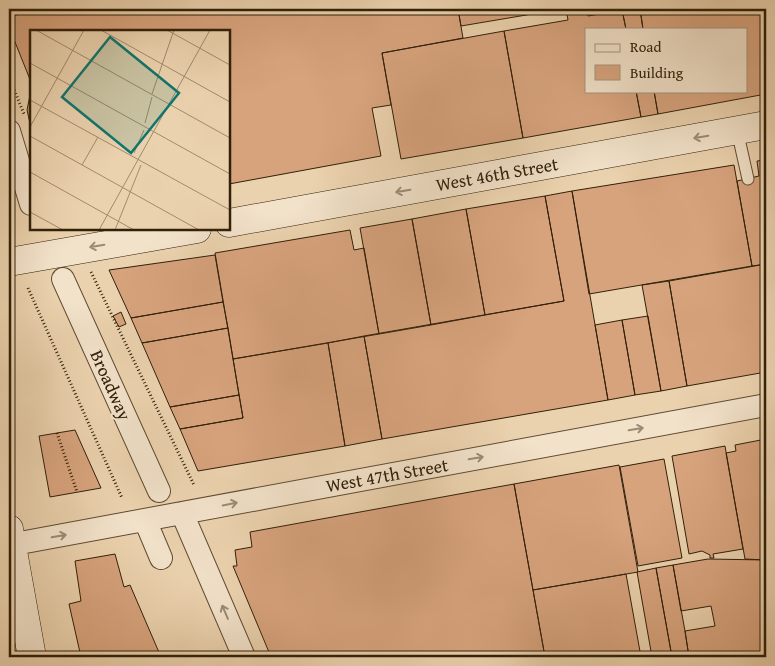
<svg xmlns="http://www.w3.org/2000/svg" width="775" height="666" font-family="'Gentium Book Plus',serif">
<rect width="100%" height="100%" fill="#ebd2ae"/>
<filter id="stains"><feTurbulence type="fractalNoise" baseFrequency=".004" numOctaves="4"/><feColorMatrix values="0 0 0 0 .2 0 0 0 0 .09 0 0 0 0 .02 0 0 0 .5 -.17"/></filter>
<radialGradient id="worn" r=".72"><stop offset=".6" stop-color="#630" stop-opacity="0"/><stop offset="1" stop-color="#630" stop-opacity=".3"/></radialGradient>
<!-- building -->
<path fill="#d7a37d" stroke="#31200a" d="M34,9h424l5,29 -81,15 9,52 -19,3 9,48 -152,28v-153h-198v51l-22,-55v-11l25,-4z
M458,9h104l-101,17z
M566,9h21l1,7 34,-6 4,19h-40v62h50l5,26 -118,21 -19,-107 64,-11z
M630,9h10l3,20h-17l-4,-19z
M640,9h126v85l-108,20 -4,-23h92v-62h-103z
M504,31l19,107 -122,21 -19,-106z
M31,90v38l-4,-18z
M636,91h18l4,23 -17,3z
M766,160v104l-14,2 -15,-85 22,-5 -2,-15z
M734,165l18,101 -163,28 -17,-103z
M572,191l36,209 -226,39 -18,-103 200,-35 -19,-105z
M545,196l19,105 -79,14 -19,-106z
M466,209l19,106 -54,10 -19,-106z
M412,219l19,106 -52,9 -19,-106z
M350,230l4,20 10,-2 15,86 -146,25 -18,-106z
M215,255l8,47 -92,16 -22,-48z
M766,264v108l-79,14 -18,-105z
M669,281l18,105 -26,5 -19,-106z
M223,302l5,26 -86,15 -11,-25z
M121,312l5,12 -7,3 -6,-11z
M648,316l13,75 -26,4 -13,-75z
M622,320l13,75 -27,5 -13,-75z
M228,328l11,67 -69,12 -28,-64z
M364,336l18,103 -37,7 -17,-103z
M328,343l17,103 -147,25 -18,-42 63,-11 -10,-59z
M239,395l4,23 -63,11 -10,-22z
M75,430l26,58 -51,9 -11,-61z
M766,439v121l-21,-1 -19,-106 10,-2 -1,-6z
M725,446l18,103 -30,5 1,4h-4v-3l-8,-4 -13,3 -17,-98z
M664,459l18,99 -44,8 -18,-99z
M619,465l19,107 -105,18 -19,-106z
M514,484l31,173h-274l-38,-91h4l-2,-16 17,-3 -2,-15z
M115,554l9,33 6,-2 31,72h-80l-12,-53 12,-3 -6,-40z
M708,559l58,1v94l-21,3h-56l-4,-26 30,-5 -4,-20 -30,5 -8,-46z
M673,565l12,66 4,26h-17l-16,-89z
M656,568l16,89h-20l-15,-85z
M626,574l15,83h-96l-12,-67z"/>
<g fill="none" stroke-linecap="round" stroke-linejoin="round">
<defs>
<path id="lane" d="M737,130l11,49"/>
<path id="street" d="M9,131l22,73
M63,279l96,212
M182,513l62,144
M145,520l16,38
M9,545l757,-140"/>
<path id="secondary" d="M229,223l537,-98
M9,262l188,-33
M9,529l23,128"/>
</defs>
<!-- lane casing -->
<use href="#lane" stroke="#604c33" stroke-width="13"/>
<!-- street casing -->
<use href="#street" stroke="#604c33" stroke-width="24"/>
<!-- secondary casing -->
<use href="#secondary" stroke="#31200a" stroke-width="29"/>
<!-- path -->
<path stroke="#31200a" stroke-width="3" stroke-dasharray="1 2.5" stroke-linecap="butt" d="M9,77l15,37
M91,272l103,213
M28,288l94,210
M57,433l20,59"/>
<!-- lane -->
<use href="#lane" stroke="#f2e2ca" stroke-width="11"/>
<!-- street -->
<use href="#street" stroke="#f2e2ca" stroke-width="22"/>
<!-- secondary -->
<use href="#secondary" stroke="#f2e2ca" stroke-width="28"/>
</g>
<!-- one-way arrows -->
<defs><path id="oneway-shaft" d="M-6 0H5M1.5-3L5.5 0L1.5 3" fill="none" stroke-width="1.6" stroke-linecap="round" stroke-linejoin="round" transform="scale(1.25)"/></defs>
<g stroke="#9b8b74">
<use href="#oneway-shaft" transform="translate(701 137) rotate(170)"/>
<use href="#oneway-shaft" transform="translate(403 191) rotate(170)"/>
<use href="#oneway-shaft" transform="translate(97 246) rotate(170)"/>
<use href="#oneway-shaft" transform="translate(636 429) rotate(-10)"/>
<use href="#oneway-shaft" transform="translate(476 458) rotate(-10)"/>
<use href="#oneway-shaft" transform="translate(230 504) rotate(-11)"/>
<use href="#oneway-shaft" transform="translate(59 536) rotate(-10)"/>
<use href="#oneway-shaft" transform="translate(225 612) rotate(-113)"/>
</g>
<g text-anchor="middle" dominant-baseline="central" stroke-width="4" stroke-linejoin="round" paint-order="stroke">
<!-- street labels -->
<g font-size="18" fill="#31200a" stroke="#f2e2ca">
<text transform="translate(497 174) rotate(-10)">West 46th Street</text>
<text transform="translate(111 385) rotate(66)">Broadway</text>
<text transform="translate(387 475) rotate(-10)">West 47th Street</text>
</g>
</g>
<!-- overview -->
<g transform="translate(30 30)">
<rect width="200" height="200" fill="#ebd2ae"/>
<path fill="none" stroke="#a18b6c" stroke-width="1" d="M6,0l194,108M71,0l129,72M137,0l63,35M0,33l200,111M122,64l22,-64M0,70l200,110M115,93l7,-26M0,97l54,-97M0,106l169,94M104,123l10,-23M52,135l16,-28M0,142l104,58M0,182l33,18M69,200l111,-200M85,200l26,-65"/>
<path fill="#0f766e" fill-opacity="0.15" stroke="#0f766e" stroke-width="2.5" d="M80,7l69,56 -48,60 -69,-56z"/>
<rect width="200" height="200" fill="none" stroke="#31200a" stroke-width="2.5"/>
</g>
<!-- margin -->
<rect width="775" height="666" fill="none" stroke="#ebd2ae" stroke-width="30"/>
<rect x="10" y="10" width="755" height="646" fill="none" stroke="#31200a" stroke-width="2.5"/>
<rect x="15" y="15" width="745" height="636" fill="none" stroke="#31200a"/>
<!-- legend -->
<rect x="585" y="28" width="162" height="65" fill="#f2e2ca" stroke="#a5947d"/>
<rect x="595" y="44" width="25" height="8" fill="#f2e2ca" stroke="#a5947d"/>
<text x="630" y="52" font-size="15" fill="#31200a">Road</text>
<rect x="595" y="65" width="25" height="15" fill="#d7a37d" stroke="#a5947d"/>
<text x="630" y="78" font-size="15" fill="#31200a">Building</text>
<rect width="100%" height="100%" filter="url(#stains)"/>
<rect width="100%" height="100%" fill="url(#worn)"/>
</svg>
